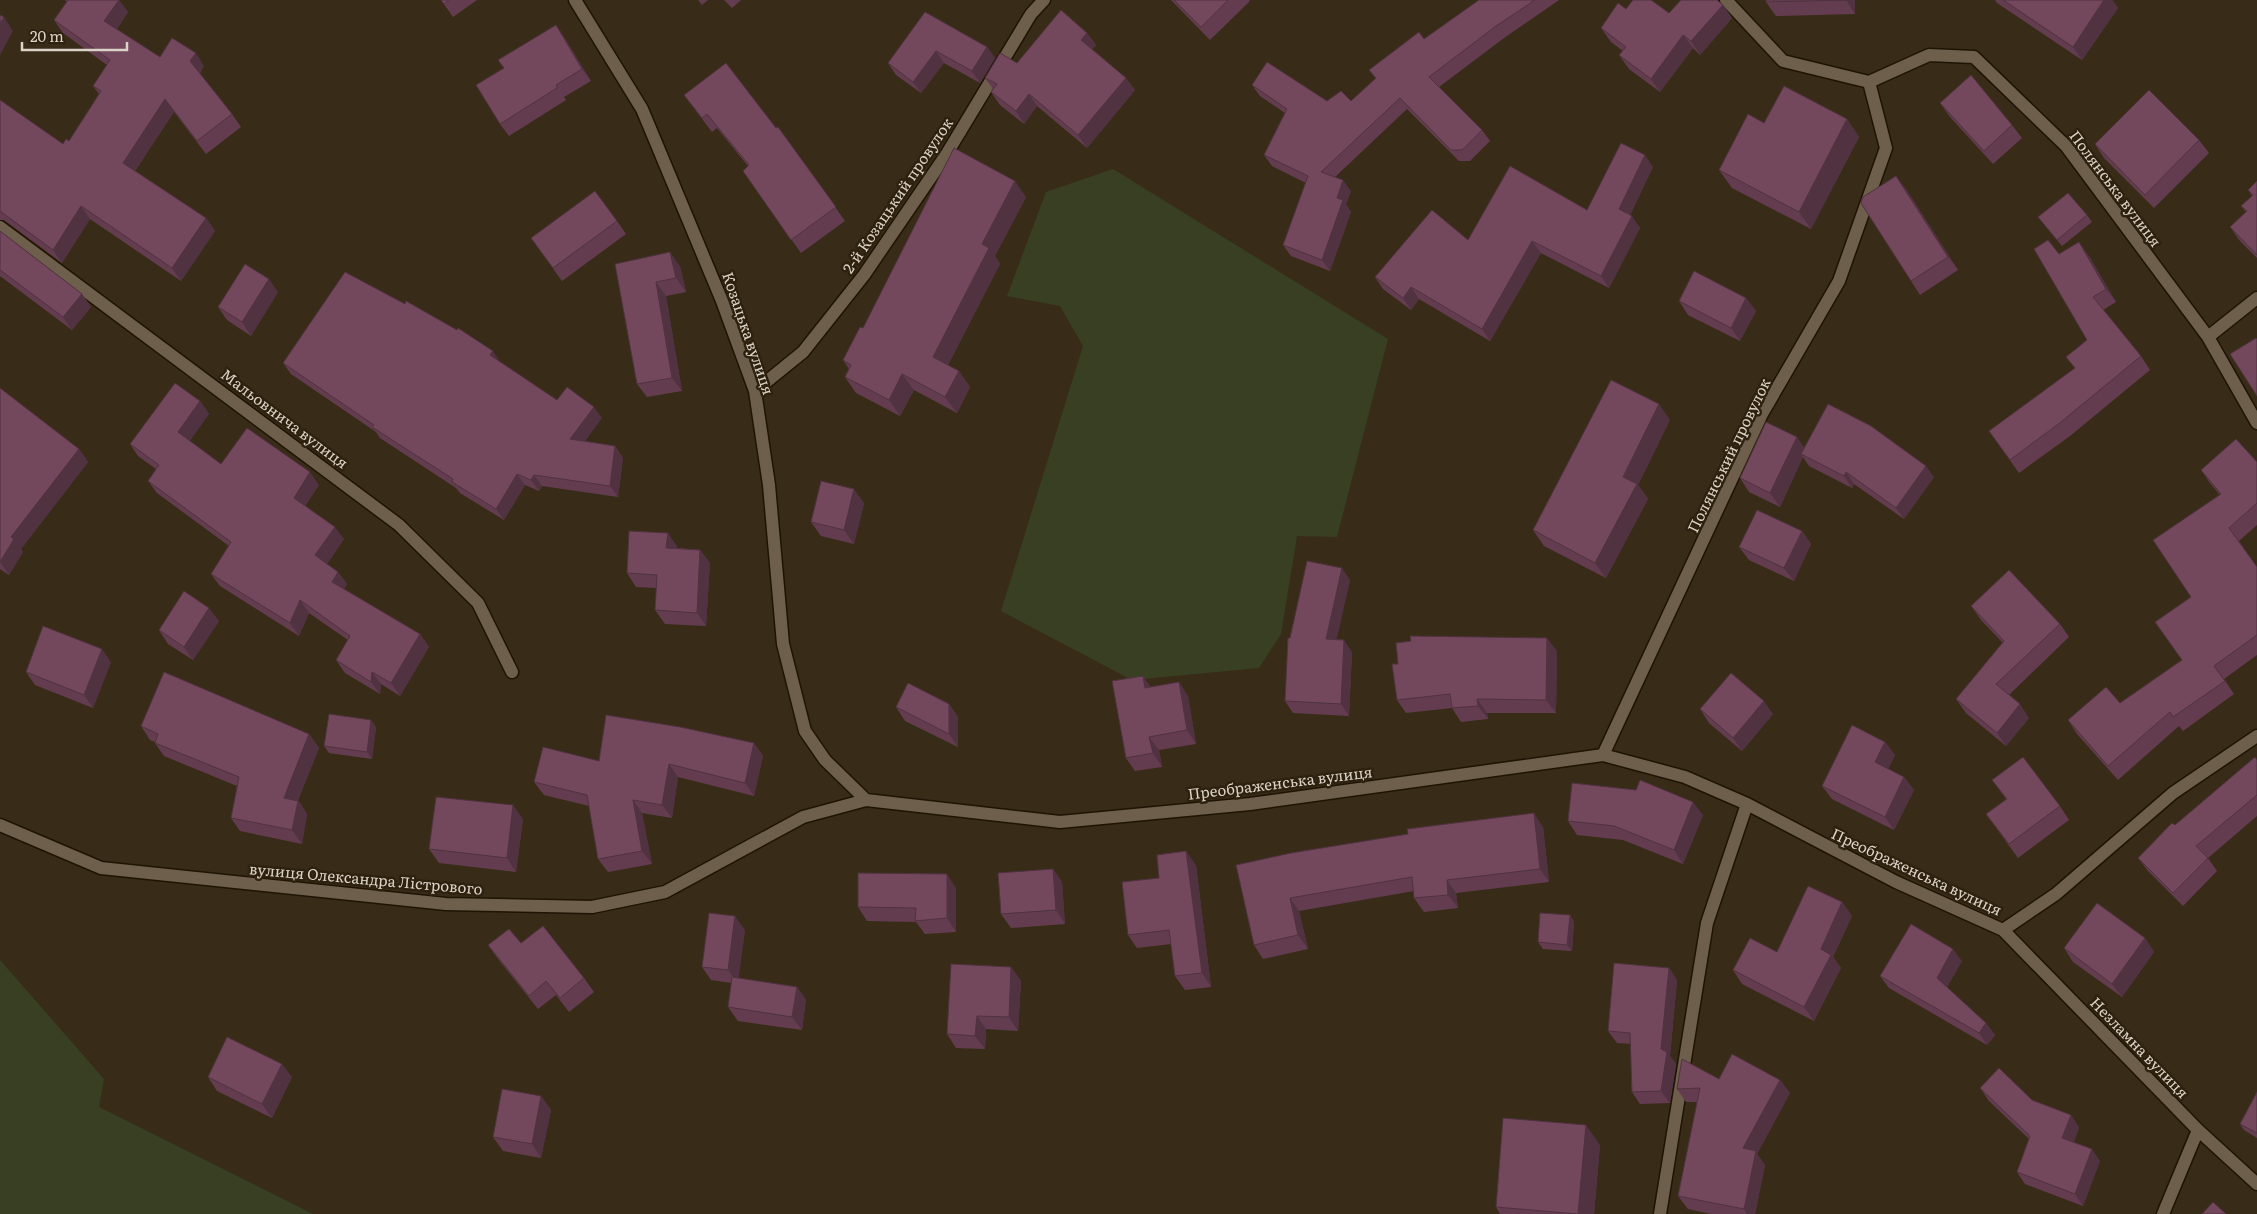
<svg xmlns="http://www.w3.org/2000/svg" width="2257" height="1214" font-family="Literata,serif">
<rect width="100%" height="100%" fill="#382c19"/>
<!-- green -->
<path fill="#383f22" d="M1113,169l275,170 -51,198 -40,-1 -16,98 -22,34 -127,12 -131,-69 82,-265 -23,-40 -53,-10 39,-104z
M0,960l104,119 -5,28 214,107h-313z"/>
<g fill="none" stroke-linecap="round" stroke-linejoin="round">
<defs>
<path id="minor" d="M575,0l67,109 80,192 33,90 14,94 14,159 22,87 20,29 41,40 194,22 190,-18 353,-49 82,22 62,27 149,78 107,48 53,-36 117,-101 84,-57
M1726,0l57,61 86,21
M1869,82l60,-27 45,2 92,89 142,191 49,86
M0,227l399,298 79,78 34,69
M2208,337l49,-39
M755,391l48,-39 61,-77 82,-120 85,-141 13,-14
M1603,755l159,-341 77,-133 47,-133 -17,-66
M0,825l101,43 345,36 146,3 73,-15 138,-75 63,-17
M2003,930l195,200 59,54
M1660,1214l47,-291 40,-119
M2163,1214l35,-84"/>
</defs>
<!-- minor casing -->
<use href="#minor" stroke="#1f1403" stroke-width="15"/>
<!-- minor -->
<use href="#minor" stroke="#6d5f4b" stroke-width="12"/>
</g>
<!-- wall -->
<path fill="#633d4f" d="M65,0h54l9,12 -11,17 43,28 44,9 -4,7 32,41 9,13 -35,27 -32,-42 -39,59 71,47 9,13 -34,50 -91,-62 -28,44 -58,-43h-4v-120l63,44 6,-3 30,-47 -6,-8 14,-21 -44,-32 -9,-13 13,-18z
M441,0h36l-24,17z
M698,0h10l-6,5z
M724,0h17l-9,8z
M1171,0h78l1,1 -40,39z
M1479,0h80l-55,38 -65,49 43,43 8,11 -20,20h-11l-52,-52 -72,68 16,14 -5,13 5,8 -21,59 -39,-15 -8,-11 23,-62 -34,-17 -8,-11 21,-42 -25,-17 -8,-11 75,16h24l25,-22 -7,-9 55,-31z
M1855,0v14l-79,2 -10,-14z
M1995,0h117l6,8 -36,52 -85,-57z
M1723,5l9,13 -32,37 -7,-7 -33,44 -31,-23 -10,-14 4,-4 -12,-9 -10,-14 25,-19 43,4z
M925,12l62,35 8,11 -15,25 -36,-20 -23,30 -25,-18 -8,-12z
M556,25l8,12 27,44 -27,16 2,3 -57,36 -9,-12 4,-56z
M1087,33l9,12 -4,4 34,29 9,12 -48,58 -50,-42 -13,18 -24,-19 -9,-13 2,-3 -8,-11 32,-15z
M684,95l92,33 2,-1 67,94 -44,32 -58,-82 5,-5 -31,-38 -5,4z
M1940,103l72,22 10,13 -29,26 -43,-47z
M1847,119l12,18 -48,92 -79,-41 -13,-18 45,-47z
M2199,140l10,13 -55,55 -50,-50 -9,-14z
M1653,167l-23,48 10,13 -31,60 -68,-35 -51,88 -71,-42 -8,11 -28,-21 -8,-12 93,-37 119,-30z
M2257,181v77l-17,-17 -10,-14 16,-15 -5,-6 11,-10 -4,-6z
M1906,189l52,81 -38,25 -9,-14z
M1026,197l-31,59 5,8 -52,101 11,6 11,16 -13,26 -43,-23 -14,26 -44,-23 -11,-16 4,-8 -6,-9 20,-32z
M2087,215l5,7 -30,24 -24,-29z
M617,221l9,13 -64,47 -31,-43z
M0,231l82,63 9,13 -19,23 -72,-54z
M2059,254l30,2 27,46 -13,8 38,46 9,14 -80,66 -51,37 -30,-42 86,-63 -9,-11 21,-17z
M615,264l65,2 6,26 -20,4 16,95 -35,6 -10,-13z
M278,292l-27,44 -24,-16 -9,-13z
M1746,298l10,13 -16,30 -52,-26 -9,-14z
M500,362l57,38 45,18 -18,23 31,5 8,12 -5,39 -76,-11 -3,5 -14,-6 -21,35 -44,-27 -4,-5 -76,-50 -4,-6 -85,-58 -8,-11z
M0,388l79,61 9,13 -67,87 2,3 -14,23 -9,-6z
M200,401l9,13 -20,27 32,23 98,21 -14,21 39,33 -17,25 11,8 9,12 -3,5 76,45 9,13 -29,49 -19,-12 -1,10 -35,-21 -9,-13 12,-20 -39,-27 -10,23 -79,-50 -9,-12 18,-28 -72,-53 -9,-12 8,-12 -18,-13 -8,-12z
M1670,420l-32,65 10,14 -42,79 -62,-32 -11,-16z
M1805,448l129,29 -30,42 -50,-35 -2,4 -43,-22 -6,-9 -23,50 -31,-15 -9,-14z
M2257,462v63l-18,16 18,26v88l-33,24 10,15 -51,37 -4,-5 -61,54 -41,-46 -9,-14 52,-17 62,-43 9,-63 29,-102 -10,-12 -9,-13z
M864,503l-10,41 -33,-8 -10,-14z
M1802,531l9,13 -17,37 -45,-21 -10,-13z
M677,546v2l23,2 10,13 -4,63 -41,-2 -10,-14 2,-22 -21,-1 -9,-14z
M1350,580l-14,60 16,12 -3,64 -56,-3 -8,-12 5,-63z
M1971,606l89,18 9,13 -60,58 20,23 -23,28 -40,-33 -10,-14 47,-56 -22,-23z
M219,621l-26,39 -25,-16 -9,-14z
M1557,651l-1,62h-69l1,6 -27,3 -9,-14 -46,5 -9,-13z
M111,662l-18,46 -58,-23 -9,-13z
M1151,687l37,9 8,48 -37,6 3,17 -27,4 -9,-13z
M949,704l9,13v30l-53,-26 -9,-14z
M1700,709l73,5 -31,37 -33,-28z
M141,726l168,8 10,14 -21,52 9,14 -5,30 -62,-13 -9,-13 6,-32 -73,-30 -9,-13v-1l-5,-2z
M376,727l-4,32 -43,-6 -5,-7z
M1885,742l10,13 -7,14 16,8 10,13 -20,40 -62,-31 -10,-13z
M754,743l9,13 -9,40 -76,-19 -6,41 -30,-5 10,51 -44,8 -10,-13 -9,-53 -45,-11 -10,-13 65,-21z
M2257,760v56l-49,42 9,13 -34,35 -35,-35 -10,-13 37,-33z
M1992,780l68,26 9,14 -51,38 -32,-44 20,-15z
M1703,815l-20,49 -60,-24 -46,-5 -9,-14z
M523,819l-7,53 -77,-9 -10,-14z
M1543,827l6,55 -93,11 2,15 -34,4 -10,-14v-7l-115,20 9,38 -45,10 -9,-14 -18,-80z
M1196,865l15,122 -26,3 -10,-14 -4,-32 -34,4 -9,-13 31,-57z
M1053,869l9,13 3,42 -54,4 -10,-14z
M956,888v44l-31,2 -9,-12 -49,-1 -9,-14z
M1842,902l10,14 -19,41 8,11 -27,53 -72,-37 -9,-14 44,-18z
M1570,915l4,7 -2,29 -29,-2 -5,-7z
M745,930l-7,48 59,9 9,13 -4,30 -64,-9 -10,-14 4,-24 -21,-3 -9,-13z
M2145,938l9,14 -32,45 -49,-35 -9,-14z
M521,943l63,35 10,14 -25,20 -13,-17 -18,14 -40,-50 -10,-14z
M1962,961l-15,26 39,36 9,12 -8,10 -98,-57 -9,-12z
M1011,967l10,14 -3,50 -32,-2 -1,20 -29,-1 -9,-14z
M1669,968l8,12 -7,76 6,8 -6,39 -30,1 -8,-12 -1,-48 -14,-1 -9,-12z
M208,1077h84l-20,41 -55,-27z
M1719,1079l61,1 10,13 -33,61 8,11 -10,49h-44l-23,-5 -10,-13 19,-94h-11l-9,-13z
M1980,1088l52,12 47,27 -5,15 26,19 -17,45 -58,-22 -8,-12 12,-33 -40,-38z
M2257,1092v46l-13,-8 -4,-6z
M541,1096l10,14 -10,48 -38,-7 -10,-14z
M1600,1145l-6,69h-94l-4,-7z"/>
<!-- shaded-wall -->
<path fill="#503240" d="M119,0l9,12 -15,22 -9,-13z
M1846,0h9v14z
M2104,0h8l6,8 -36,52 -9,-13z
M1723,5l9,13 -32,37 -9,-14z
M4,17l9,14 -13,24v-31z
M556,25l8,12 27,44 -9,-12z
M1087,33l9,12 -6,7 -9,-12z
M1683,35l10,13 -33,44 -9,-13z
M987,47l8,11 -15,25 -8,-12z
M936,51l8,12 -23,30 -8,-11z
M196,53l8,13 -5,8 -9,-13z
M1126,78l9,12 -48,58 -9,-13z
M1029,94l8,12 -13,18 -8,-13z
M165,99l9,13 -42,63 -9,-12z
M1847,119l12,18 -48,92 -12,-17z
M1645,155l8,12 -26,54 -8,-12z
M1896,176l10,13 52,81 -10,-13z
M1343,180l8,11 -5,13 5,8 -21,59 -8,-11 15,-62z
M1015,181l11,16 -31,59 5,8 -56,109 -11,-16 49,-113z
M81,206l9,13 -28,44 -9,-13z
M1632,216l8,12 -31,60 -8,-12z
M206,218l9,13 -34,50 -9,-13z
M1532,241l9,12 -51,88 -8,-12z
M2079,242l10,14 27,46 -10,-13z
M670,252l10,14 6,26 -10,-14z
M269,279l9,13 -27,44 -9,-14z
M656,282l10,14 16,95 -10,-13z
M1411,287l8,12 -8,11 -8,-12z
M82,294l9,13 -19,23 -9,-13z
M1746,298l10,13 -16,30 -9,-13z
M493,351l8,12 -11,-8z
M959,371l11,16 -13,26 -12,-16z
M902,374l12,16 -14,26 -11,-16z
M200,401l9,13 -22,31 -9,-13z
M1659,404l11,16 -32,65 10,14 -42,79 -11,-15 28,-86z
M594,407l8,11 -24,33 -8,-12z
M1797,437l9,13 -5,4 2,3 -23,50 -10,-14z
M615,446l8,12 -5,39 -8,-11z
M79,449l9,13 -67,87 2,3 -14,23 -9,-13 11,-25z
M1926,466l8,11 -30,42 -8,-11z
M310,472l9,13 -17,25 -8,-12z
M1846,472l8,12 -2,4 -8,-12z
M517,474l8,11 -21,35 -8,-11z
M534,475l8,11 -3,5 -8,-11z
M854,489l10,14 -10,41 -10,-14z
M335,527l9,12 -20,29 -9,-13z
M1802,531l9,13 -17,37 -10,-13z
M668,533l9,13 -1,15 -10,-13z
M700,550l10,13 -4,63 -9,-13z
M1342,568l8,12 -16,71 -8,-12z
M338,572l9,12 -7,10 -8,-12z
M300,600l9,13 -10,23 -9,-13z
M209,608l10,13 -26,39 -9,-13z
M420,634l9,13 -29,49 -9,-13z
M1547,638l10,13 -1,62 -10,-13z
M1344,640l8,12 -3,64 -8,-12z
M102,649l9,13 -18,46 -9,-13z
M372,672l9,12 -1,10 -9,-12z
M1143,676l9,13 -7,-1z
M1179,682l9,14 8,48 -9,-14z
M1477,699l10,14 1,6 -10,-13z
M1764,701l9,13 -31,37 -9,-13z
M949,704l9,13v30l-9,-13z
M2020,704l9,14 -23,28 -9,-13z
M371,720l5,7 -4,32 -5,-7z
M309,734l10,14 -26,63 -9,-13z
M1149,737l10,13 3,17 -9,-14z
M1885,742l10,13 -10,21 -10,-14z
M754,743l9,13 -9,40 -9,-13z
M669,764l9,13 -6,41 -10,-13z
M1904,777l10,13 -20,40 -9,-13z
M633,800l9,13 10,51 -10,-13z
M298,801l9,13 -5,30 -10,-14z
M1693,802l10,13 -20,49 -9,-14z
M513,805l10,14 -7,53 -9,-14z
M1534,813l9,14 6,55 -9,-13z
M1186,851l10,14 15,122 -9,-14z
M1053,869l9,13 3,42 -9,-14z
M947,874l9,14v44l-9,-14z
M1447,880l9,13 2,15 -10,-13z
M1290,898l9,13 9,38 -10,-14z
M1842,902l10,14 -19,41 8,11 -27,53 -10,-14 17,-58z
M1570,915l4,7 -2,29 -5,-6z
M735,916l10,14 -7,54 -10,-14z
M2145,938l9,14 -32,45 -10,-13z
M1953,949l9,12 -17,29 -8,-12z
M1011,967l10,14 -3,50 -9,-14z
M1669,968l8,12 -7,76 6,8 -6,39 -9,-12v-42z
M797,987l9,13 -4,30 -10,-13z
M977,1016l9,13 -1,20 -10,-13z
M1986,1023l9,12 -8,10 -8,-12z
M282,1064l10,13 -20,41 -10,-14z
M1780,1080l10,13 -33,61 8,11 -10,49h-8l-3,-5 -1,-61z
M541,1096l10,14 -10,48 -9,-14z
M2071,1115l8,12 -8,23 -9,-12z
M1586,1125l14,20 -6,69h-16z
M2092,1149l8,12 -17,45 -8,-12z"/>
<!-- building -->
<path fill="#73475c" stroke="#503240" d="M68,0h51l-15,21 56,36 12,-19 24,15 -6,8 42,53 -35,27 -32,-42 -42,64 83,55 -34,50 -91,-62 -28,44 -53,-39v-111l63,44 3,-5 3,2 32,-50 -8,-5 17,-26 -56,-40z
M441,0h8l-5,4z
M1174,0h54l-27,27z
M1479,0h56l-39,26 -67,51 53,53 -20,20h-11l-51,-52 -79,74 22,8 -6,18 6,2 -21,60 -39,-15 25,-69 -44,-21 23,-46 -35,-24 15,-23 60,39 14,-10 10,10 25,-23 -7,-8 50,-38 5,7z
M1633,0h18l18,13 12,-13h36l6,5 -32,36 -8,-6 -32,44 -32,-24 7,-8 -25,-19 17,-25 8,6z
M1766,0h80l-80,2z
M2003,0h101l-31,47z
M1061,10l26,23 -6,7 45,38 -48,57 -49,-41 -13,17 -25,-19 6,-8 -12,-6 15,-25 17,10z
M925,12l62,35 -15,24 -36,-20 -23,31 -25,-19z
M0,15l4,2 -4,7z
M556,25l26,44 -26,16 1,3 -57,36 -24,-39 28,-17 -6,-8z
M726,63l50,65 2,-1 58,80 -45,33 -48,-69 6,-6 -42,-51 -5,4 -18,-23z
M1971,75l41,50 -28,26 -44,-48z
M1784,86l63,33 -48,93 -80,-42 29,-56 16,9z
M2149,90l50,50 -54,55 -50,-51z
M1621,143l24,12 -26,54 13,7 -31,60 -69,-35 -50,88 -71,-42 -8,11 -28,-21 57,-67 36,30 42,-74 77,44z
M954,148l61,33 -33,63 7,4 -56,109 26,14 -14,26 -43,-23 -13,26 -44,-23 6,-12 -8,-5 17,-33 3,1z
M1896,176l52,81 -37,24 -50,-78 2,-6z
M2257,181v74l-27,-28 17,-16 -6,-5 12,-11 -5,-5z
M595,191l22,30 -64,47 -22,-30z
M2068,193l19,22 -30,25 -19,-23z
M0,231l82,63 -19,23 -63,-47z
M2048,240l11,14 20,-12 27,47 -13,8 48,59 -80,66 -51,38 -21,-29 86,-63 -9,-11 21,-17 -53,-91z
M670,252l6,26 -20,4 16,96 -35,6 -22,-120z
M245,264l24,15 -27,43 -24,-15z
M1694,271l52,27 -15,30 -52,-27z
M345,272l60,32 1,-3 51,29 1,-2 35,23 -3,4 67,45 10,-13 27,20 -24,32 45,7 -5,40 -76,-11 -3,5 -14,-6 -21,35 -44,-27 1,-3 -81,-52 2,-2 -91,-62z
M2256,338l1,1v57l-27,-42z
M1611,380l48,24 -36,73 14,7 -42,79 -62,-33z
M175,383l25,18 -22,31 43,32 26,-36 63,44 -16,26 41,29 -20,28 23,17 -6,10 88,52 -29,49 -19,-11 -1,10 -35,-22 14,-24 -50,-36 -10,23 -79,-49 20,-32 -83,-61 11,-16 -29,-21z
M0,388l79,61 -68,88 3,2 -14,23z
M1828,404l43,22 55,40 -30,42 -50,-36 -2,4 -43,-22z
M1766,422l31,15 -27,56 -30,-15z
M2236,439l21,23v41l-28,25 28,39v68l-43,31 11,15 -52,36 -3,-5 -62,54 -40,-46 38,-33 14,16 62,-43 -27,-38 36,-25 -38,-57 68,-46 -20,-24z
M821,481l33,8 -10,41 -33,-8z
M1757,510l45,21 -18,37 -45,-21z
M629,531l39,2 -2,15 34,2 -3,63 -42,-3 2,-35 -30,-2z
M1307,561l35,7 -16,71 18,1 -3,64 -56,-3 3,-63h2z
M2009,570l51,54 -64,60 24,20 -23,29 -41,-34 48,-58 -33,-35z
M184,591l25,17 -25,39 -25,-17z
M43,626l59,23 -18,46 -58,-23z
M1410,636l137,2 -1,62 -69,-1 1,7 -26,2 -2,-14 -53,6 -5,-36h6l-2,-21 15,-2z
M164,672l145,62 -25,64 14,3 -6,29 -61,-12 8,-41 -84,-34 3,-9 -17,-8z
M1731,673l33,28 -31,37 -33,-29z
M1143,676l2,12 34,-6 8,48 -38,7 4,16 -27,5 -14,-77z
M908,683l41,21v30l-53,-27z
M329,714l42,6 -4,32 -43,-6z
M606,715l74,12 74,16 -9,40 -76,-19 -7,41 -29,-5 9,51 -44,8 -11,-64 -53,-13 9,-35 56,14z
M1852,725l33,17 -10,20 29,15 -19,40 -63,-31z
M2023,757l37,49 -51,38 -23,-30 21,-15 -15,-19z
M2255,757l2,3v35l-61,51 12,12 -35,35 -35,-35 34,-35 3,2z
M1640,780l53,22 -19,48 -60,-24 -46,-5 4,-38 64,7z
M436,797l77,8 -6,53 -78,-9z
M1534,813l6,56 -93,11 1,15 -34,3 -2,-21 -122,21 8,37 -44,10 -18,-80 55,-12 117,-19 -1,-5z
M1186,851l16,122 -27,3 -6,-46 -41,5 -6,-53 37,-4 -2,-23z
M1053,869l3,41 -55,4 -3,-41z
M858,873l89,1v44l-32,3 1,-13 -58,-1z
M1808,886l34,16 -21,47 10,6 -27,52 -71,-37 17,-32 27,14z
M2097,903l48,35 -33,46 -48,-36z
M709,913l26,3 -7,54 -26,-3z
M1540,913l30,2 -3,30 -29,-3z
M1911,924l42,25 -16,29 49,45 -7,10 -99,-57z
M543,926l41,52 -24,20 -14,-17 -17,15 -41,-51 21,-16 12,14z
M1614,963l55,5 -8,81 6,3 -6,39 -29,1 -2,-59 -22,-2z
M951,964l60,3 -2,50 -32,-1 -2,20 -28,-2z
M732,977l65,10 -5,30 -64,-10z
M227,1037l55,27 -20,40 -54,-27z
M1732,1054l48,26 -37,68 13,3 -12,58 -66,-13 22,-108 -23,1 5,-30 37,20z
M1999,1068l33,32 39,15 -9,23 30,11 -17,45 -58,-22 13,-36 -50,-48z
M502,1089l39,7 -9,48 -39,-7z
M2257,1092v41l-17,-9z
M1503,1118l83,7 -8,89 -82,-7z
M2213,1202l13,12h-24z"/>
<g text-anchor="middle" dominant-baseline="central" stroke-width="5" stroke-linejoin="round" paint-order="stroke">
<!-- street labels -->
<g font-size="15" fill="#dbd3c7" stroke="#2e220f">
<text transform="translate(2116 188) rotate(53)">Полянська вулиця</text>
<text transform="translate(897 195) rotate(-56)">2-й Козацький провулок</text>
<text transform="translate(749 333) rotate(71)">Козацька вулиця</text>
<text transform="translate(285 418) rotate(37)">Мальовнича вулиця</text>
<text transform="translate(1728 455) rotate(-64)">Полянський провулок</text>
<text transform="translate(1280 782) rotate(-7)">Преображенська вулиця</text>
<text transform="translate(1917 871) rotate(25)">Преображенська вулиця</text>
<text transform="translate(366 878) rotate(5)">вулиця Олександра Лістрового</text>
<text transform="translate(2140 1047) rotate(46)">Незламна вулиця</text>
</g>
</g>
<!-- scale -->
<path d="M22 42v8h105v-8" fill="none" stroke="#dbd3c7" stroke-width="2.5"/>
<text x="30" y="42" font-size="15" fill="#dbd3c7" stroke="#2e220f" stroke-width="4" paint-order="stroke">20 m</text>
</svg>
